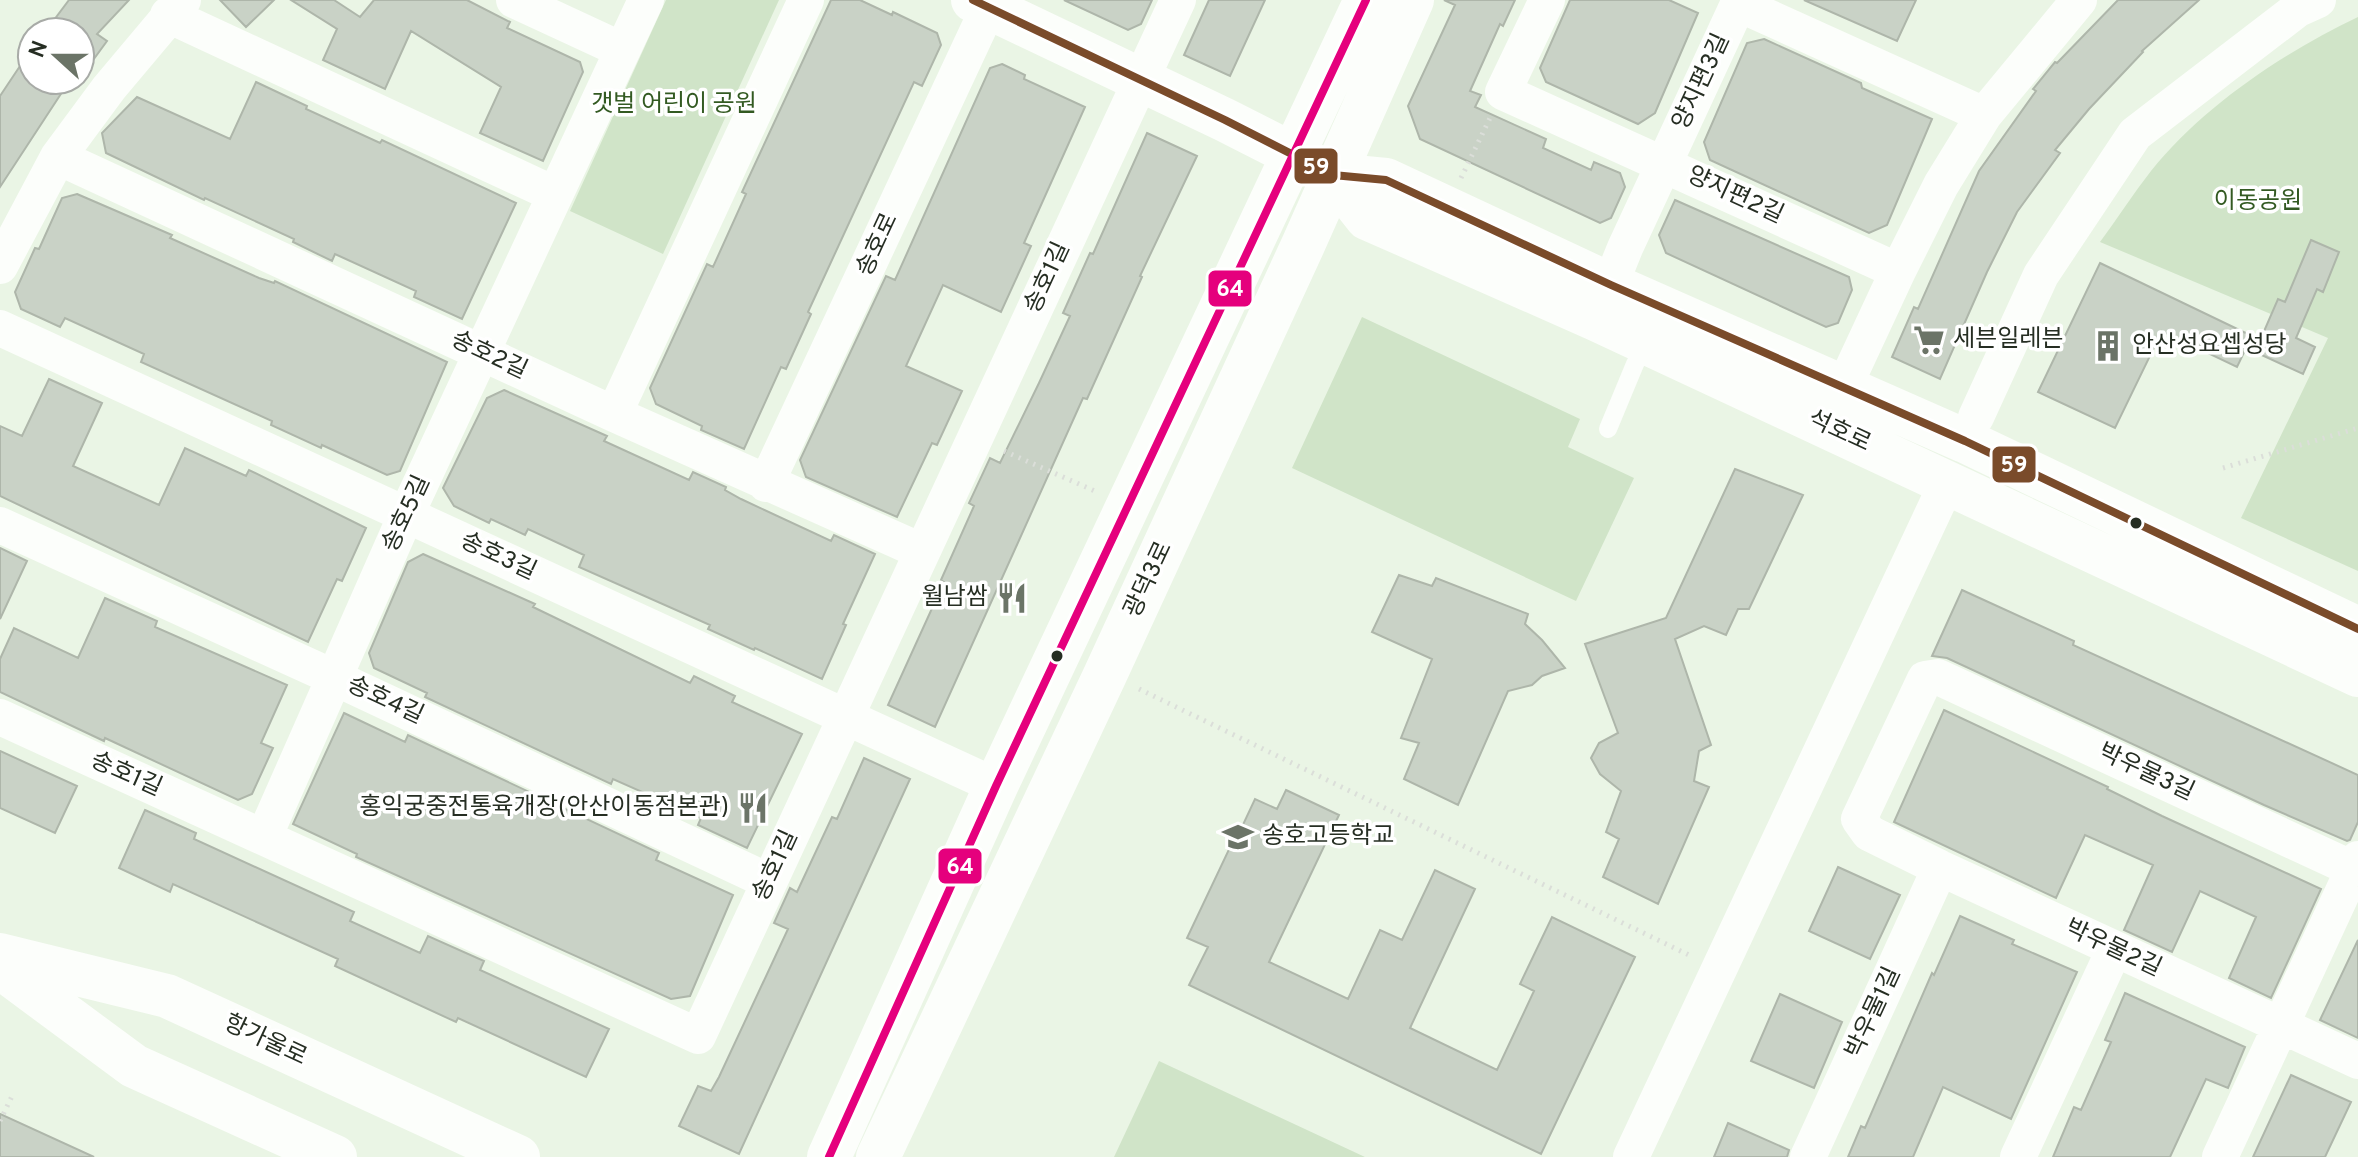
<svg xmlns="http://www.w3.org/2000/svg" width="2358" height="1157" font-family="Overpass,'Noto Sans KR',sans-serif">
<rect width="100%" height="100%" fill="#eaf5e5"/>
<!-- green -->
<path fill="#d0e4c8" d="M666,0h113l-116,254 -93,-43z
M2358,17v554l-117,-53 87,-180 -228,-96c17,-23 33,-48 51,-71 51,-64 133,-119 207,-154z
M1362,317l218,102 -12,28 66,31 -58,123 -284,-133z
M1159,1061l206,96h-251z"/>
<!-- building -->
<path fill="#c9d2c6" stroke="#aeb6aa" stroke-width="2" d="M69,0h60l-32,34 10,7 -27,37v-46h-35z
M220,0h54l-28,27z
M291,0h43l26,17 14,-17h93l43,22 -3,6 73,34 3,10 -40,89 -63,-28 21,-46 -90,-56 -26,58 -62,-29 14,-31z
M831,0h29l32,15 1,-3 44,21 4,12 -19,41 -8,-4 -106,230 3,2 -25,55 -5,-2 -37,82 -43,-19 1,-4 -46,-22 -6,-16 57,-124 6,3 33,-73 -4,-2z
M1064,0h88l-11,24 -13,6z
M1209,0h56l-35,76 -46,-21z
M1444,0h71l-12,26 -3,-2 -30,67 11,4 -6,12 71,32 -3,9 48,22 3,-8 26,11 5,14 -14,31 -11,5 -180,-84 -12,-33 47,-101z
M1570,0h99l29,13 -43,100 -17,11 -92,-42 -6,-14z
M1804,0h112l-19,41z
M2118,0h81l-57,51 1,1 -54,57 -34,41 5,3 -43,59 -30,60 -47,107 -48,-22 22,-50 4,2 61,-138 57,-80 -3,-2 22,-27 2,1z
M1764,39l97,44 1,5 70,31 -45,106 -18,8 -159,-73 -6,-18 43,-99z
M32,48v32h38l-70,107v-91z
M1002,64l23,11 -1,4 61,28 -61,136 7,3 -30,66 -58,-27 -37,81 56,25 -25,54 -5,-2 -35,74 -91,-40 -6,-17 86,-184 9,4 95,-212z
M256,82l51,24 -1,3 74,34 2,-3 134,63 -54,116 -48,-22 2,-6 -81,-37 -3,7 -39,-19 1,-3 -89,-41 -1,2 -98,-47 -4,-20 35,-36 93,42z
M1147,133l50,23 -57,120 2,1 -55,122 -4,-1 -148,329 -47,-22 56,-123 -3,-2 33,-74 -5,-3 21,-45 10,5 39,-80 31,-67 -7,-3 27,-60 3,1z
M77,194l95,41 -2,3 89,40 15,5 1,-2 172,81 -47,109 -13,4 -65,-30 -1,3 -50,-23 1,-4 -131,-59 3,-8 -79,-36 -5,9 -39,-18 -6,-17 20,-44 4,1 23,-51z
M1675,200l174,77 3,13 -14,33 -12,4 -160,-74 -7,-18z
M2311,240l28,12 -16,40 -6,-3 -21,49 19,9 -12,27 -48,-22 23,-53 7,3z
M2100,263l152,73 -15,31 -75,-36 -47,97 -77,-36z
M49,379l53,24 -29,63 86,39 26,-57 61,28 3,-6 117,58 -24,53 -5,-2 -29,63 -308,-146v-70l22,10z
M504,390l103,46 -3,5 85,39 4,-8 33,15 -1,3 16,9 90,42 3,-6 41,19 -32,70 3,1 -24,54 -67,-31 -1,2 -46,-21 2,-4 -131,-58 5,-12 -56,-26 -3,6 -34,-16 -2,4 -35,-17 -11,-18 44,-90z
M1735,469l68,26 -54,114h-11l-12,26 -22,-9 -29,13 36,106 -12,6 -5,30 15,6 -51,117 -55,-27 16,-38 -13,-7 15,-41 -21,-17 -9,-16 8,-15 19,-10 -33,-89 81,-26z
M0,548l27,13 -27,58z
M423,554l112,50 -2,3 157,76 4,-7 41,20 -3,6 70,32 -55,114 -49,-23 3,-7 -88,-39 -2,5 -186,-87 2,-4 -53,-25 -5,-15 39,-91z
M1399,575l33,11 4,-8 92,36 -3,10 17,16 23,28 -23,8 -10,9 -24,6 -50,114 -54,-26 15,-36 -18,-5 31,-79 -60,-27z
M1962,590l112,51 -1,4 285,130v47l-8,18 -3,1 -83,-36 -317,-147 -15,-2z
M105,598l52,23 -2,6 132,58 -26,58 12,5 -21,46 -14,6 -133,-62 -1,3 -104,-49v-33l14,-31 64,30z
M1944,710l164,77 -1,2 55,27 159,73 -50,109 -42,-20 27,-61 -56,-26 -28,61 -48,-22 29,-65 -68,-30 -29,63 -162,-76z
M344,713l61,29 3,-7 251,118 -3,7 77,35 -43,101 -19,3 -315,-142 1,-3 -64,-30z
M0,751l77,35 -22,47 -55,-25z
M864,758l46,21 -171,375 -60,-28 19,-40 13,5 8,-14 69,-148 -14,-6 16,-35 7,4 35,-75 5,2z
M1286,790l53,25 -70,147 79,37 32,-69 22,10 33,-70 40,19 -65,139 87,42 37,-79 -14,-7 32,-67 83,40 -94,197 -352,-169 19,-38 -21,-9 45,-95 2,1 21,-45 22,10z
M145,810l51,23 -2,6 160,73 -4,9 70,32 8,-17 56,25 -4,9 129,59 -23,48 -128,-59 -2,4 -121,-56 3,-7 -165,-75 -3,8 -51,-24z
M1838,867l62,28 -30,64 -61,-28z
M1960,916l54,24 -2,4 65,28 -66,147 -68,-32 -30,70h-65l13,-31 4,2 67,-155 2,2z
M2358,940v98l-38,-18z
M2125,993l120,54 -17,41 -22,-9 -36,78h-117l21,-50 7,3 30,-68 -6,-2z
M1780,994l62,28 -28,66 -63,-27z
M2291,1075l60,27 -26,55h-72z
M0,1114l94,43h-94z
M1728,1123l61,27 -2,7h-73z"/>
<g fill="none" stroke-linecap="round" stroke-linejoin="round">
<!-- path -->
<path stroke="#dbded9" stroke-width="5" stroke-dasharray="2 6" stroke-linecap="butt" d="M1461,178l29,-60
M1004,451l93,41
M2223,468l135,-40
M1139,689l552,267
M0,1121l13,-27"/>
<!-- lane -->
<path stroke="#fcfefb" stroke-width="18" d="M1608,429l27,-65 13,-24"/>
<!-- street -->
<path stroke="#fcfefb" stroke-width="36" d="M514,0l108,50
M1547,0l-44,92 395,179 43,-86 43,-70 95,-115
M1739,4l245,111
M168,15l386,179
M58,157l556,257 307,137
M0,266l58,-109 51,-69 74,-88
M1600,310l25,-62 115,-248
M0,328l996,458
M1844,387l54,-116
M614,414l192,-414
M1976,417l65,-142 94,-141 163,-125 20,-9
M766,484l226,-484
M0,525l333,152 435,204
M0,717l698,319 480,-1036
M264,837l142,-322 240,-515
M2353,869l-415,-192 -13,2 -66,140 10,14 71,35 418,193
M1631,1157l308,-657
M1808,1157l132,-289
M2018,1157l96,-207
M2220,1157l138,-298"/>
<!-- secondary -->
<path stroke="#fcfefb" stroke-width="44" d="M973,0l252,120 108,55 53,5 225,105 354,156 393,188
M1333,175l34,43 229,101 762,356
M0,955l167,41 351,161
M0,967l134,99 201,91
M829,1157l167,-371 370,-786
M878,1157l227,-482 198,-430 109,-245"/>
<defs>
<path id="bus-1" d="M973,0l252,120 108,55 53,5 225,105 354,156 393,188"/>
<path id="bus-2" d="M829,1157l167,-371 370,-786"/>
</defs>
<!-- bus-1 casing -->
<use href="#bus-1" stroke="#fff" stroke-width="14"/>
<!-- bus-2 casing -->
<use href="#bus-2" stroke="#fff" stroke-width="14"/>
<!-- bus-1 -->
<use href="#bus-1" stroke="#7a4b2a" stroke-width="8"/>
<!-- bus-2 -->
<use href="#bus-2" stroke="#e5007d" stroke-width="8"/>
</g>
<!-- icons -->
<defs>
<symbol id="supermarket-bare" viewBox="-9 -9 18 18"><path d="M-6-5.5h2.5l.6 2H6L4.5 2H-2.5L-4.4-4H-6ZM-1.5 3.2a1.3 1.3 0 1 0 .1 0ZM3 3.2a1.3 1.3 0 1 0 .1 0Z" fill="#6b7467" stroke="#fff" stroke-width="2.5" paint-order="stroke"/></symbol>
<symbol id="building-bare" viewBox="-9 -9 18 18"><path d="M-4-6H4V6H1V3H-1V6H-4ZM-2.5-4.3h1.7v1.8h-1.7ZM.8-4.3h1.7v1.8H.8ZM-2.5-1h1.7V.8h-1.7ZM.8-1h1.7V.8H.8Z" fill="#6b7467" stroke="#fff" stroke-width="2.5" paint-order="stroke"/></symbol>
<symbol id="restaurant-bare" viewBox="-9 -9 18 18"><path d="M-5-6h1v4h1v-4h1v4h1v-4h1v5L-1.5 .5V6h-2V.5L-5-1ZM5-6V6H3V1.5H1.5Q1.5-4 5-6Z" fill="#6b7467" stroke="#fff" stroke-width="2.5" paint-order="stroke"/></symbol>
<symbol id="school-bare" viewBox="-9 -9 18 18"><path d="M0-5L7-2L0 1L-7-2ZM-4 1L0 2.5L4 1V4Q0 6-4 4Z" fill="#6b7467" stroke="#fff" stroke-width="2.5" paint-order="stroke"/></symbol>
</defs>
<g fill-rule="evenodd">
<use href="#supermarket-bare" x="1907" y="318" width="44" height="44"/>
<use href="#building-bare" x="2086" y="324" width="44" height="44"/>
<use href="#restaurant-bare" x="990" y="576" width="44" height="44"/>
<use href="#restaurant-bare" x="731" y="786" width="44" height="44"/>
<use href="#school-bare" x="1216" y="815" width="44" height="44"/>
</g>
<!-- markers -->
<g fill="#262e23" stroke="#fff" stroke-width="3">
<circle cx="2136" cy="523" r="7"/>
<circle cx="1057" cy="656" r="7"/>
</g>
<g text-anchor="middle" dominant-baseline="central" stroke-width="7" stroke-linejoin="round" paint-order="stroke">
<!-- street labels -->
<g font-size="24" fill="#262e23" stroke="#fff">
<text transform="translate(1702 82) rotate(-65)">양지편3길</text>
<text transform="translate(1735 196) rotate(25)">양지편2길</text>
<text transform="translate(878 245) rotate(-65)">송호로</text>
<text transform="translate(1048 278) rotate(-65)">송호1길</text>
<text transform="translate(489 356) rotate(25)">송호2길</text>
<text transform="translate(1839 432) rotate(25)">석호로</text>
<text transform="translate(407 514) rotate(-65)">송호5길</text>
<text transform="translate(498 557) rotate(25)">송호3길</text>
<text transform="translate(1149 580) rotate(-65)">광덕3로</text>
<text transform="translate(385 701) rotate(25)">송호4길</text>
<text transform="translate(2146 773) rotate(25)">박우물3길</text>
<text transform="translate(126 775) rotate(24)">송호1길</text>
<text transform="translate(776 866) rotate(-65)">송호1길</text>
<text transform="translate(2113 949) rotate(25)">박우물2길</text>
<text transform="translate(1874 1013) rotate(-65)">박우물1길</text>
<text transform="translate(265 1041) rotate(25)">항가울로</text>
</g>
<!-- park labels -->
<g font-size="24" fill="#335a22" stroke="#fff">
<text x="674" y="105">갯벌 어린이 공원</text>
<text x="2258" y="202">이동공원</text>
</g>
<!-- poi labels -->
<g font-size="24" fill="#262e23" stroke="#fff" text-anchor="start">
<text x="1953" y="340">세븐일레븐</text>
<text x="2132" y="346">안산성요셉성당</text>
<text x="988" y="598" text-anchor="end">월남쌈</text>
<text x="729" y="808" text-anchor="end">홍익궁중전통육개장(안산이동점본관)</text>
<text x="1262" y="837">송호고등학교</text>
</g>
</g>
<g stroke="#fff" stroke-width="3">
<rect x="1293" y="147" width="46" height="38" rx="8" fill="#7a4b2a"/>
<rect x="1207" y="269" width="46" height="39" rx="8" fill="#e5007d"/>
<rect x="1991" y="445" width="46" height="39" rx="8" fill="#7a4b2a"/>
<rect x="937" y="847" width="46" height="38" rx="8" fill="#e5007d"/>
</g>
<g font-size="22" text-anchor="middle" font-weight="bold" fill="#fff">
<text x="1316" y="174">59</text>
<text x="1230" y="296">64</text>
<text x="2014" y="472">59</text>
<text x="960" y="874">64</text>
</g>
<!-- north arrow -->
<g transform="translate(56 56) rotate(291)"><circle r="38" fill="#ffffff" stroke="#a8aba7" stroke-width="2"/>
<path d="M0-6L14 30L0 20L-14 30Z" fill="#6b7467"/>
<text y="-12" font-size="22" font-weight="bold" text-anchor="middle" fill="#262e23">N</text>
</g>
</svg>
